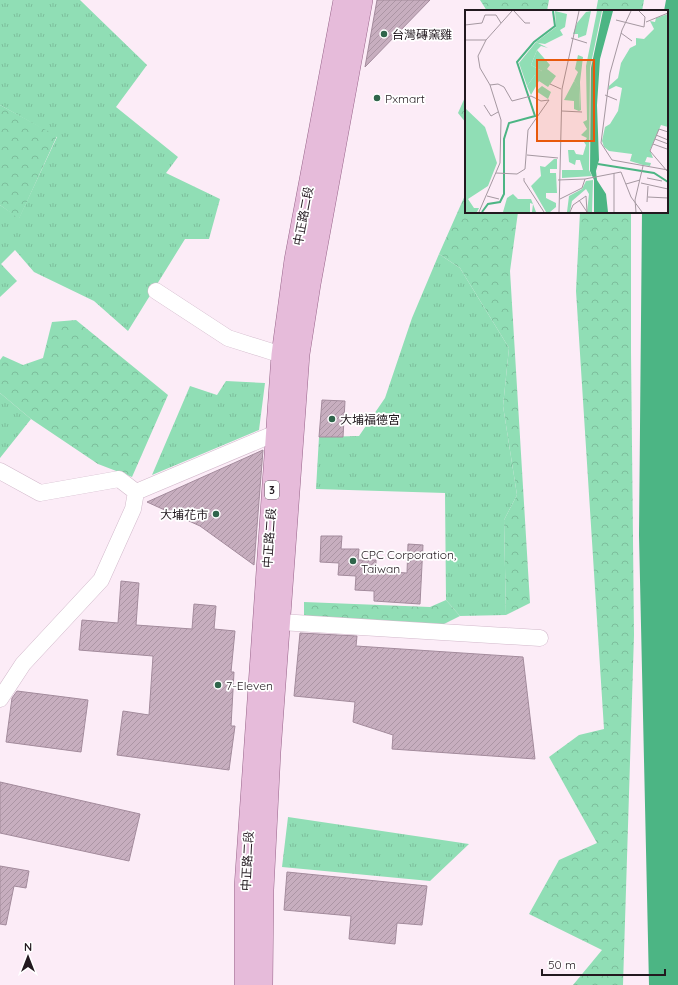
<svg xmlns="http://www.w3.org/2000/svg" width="678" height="985" font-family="Quicksand,'Noto Sans TC',sans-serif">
<defs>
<pattern id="grass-tufts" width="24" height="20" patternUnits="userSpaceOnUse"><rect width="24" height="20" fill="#90deb5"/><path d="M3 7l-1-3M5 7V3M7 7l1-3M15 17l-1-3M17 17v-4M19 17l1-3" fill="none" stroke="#7cbe9b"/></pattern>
<pattern id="forest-crowns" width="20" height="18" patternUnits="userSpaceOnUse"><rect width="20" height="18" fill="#90deb5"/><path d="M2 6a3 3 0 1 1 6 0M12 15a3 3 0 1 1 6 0" fill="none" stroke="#7cbe9b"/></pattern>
<pattern id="building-hatch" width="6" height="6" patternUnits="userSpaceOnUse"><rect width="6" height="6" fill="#c7aebf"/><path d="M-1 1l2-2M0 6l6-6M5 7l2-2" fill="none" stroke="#ab95a4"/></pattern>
</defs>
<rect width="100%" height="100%" fill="#fcecf7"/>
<!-- grass -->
<path fill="url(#grass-tufts)" d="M0,0h80l67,65 -31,42 62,50 -12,16 54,26 -11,40h-24l-57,92 -34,-30 -60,-29 -19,-22 -14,14 16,17 -17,16v-92l19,13 38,-81 -57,-32z
M439,254l21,14 49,80 -6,58 14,89 -13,25 2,95 -46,1 -14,-16 -1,-107 -129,-4 3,-52 40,-1 26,-38 27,-80z
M226,381l39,2 -6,47 -107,45 38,-89 27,9z
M0,393l31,26 -31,39z
M288,817l181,27 -39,37 -148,-14z"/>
<!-- forest -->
<path fill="url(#forest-crowns)" d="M480,0h69l-2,11h-60z
M598,0h46l-2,11h-46z
M466,95v28l-8,-10z
M0,105l57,31 -38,83 -19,-14z
M466,193v19h52l-8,59 20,332 -24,12 -2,-95 13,-25 -14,-89 6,-58 -49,-80 -21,-14z
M580,212h51v140l3,283 -11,350h-50l29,-35 -73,-36 30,-54 38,-17 -48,-86 30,-22 25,-6 -28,-438z
M76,320l92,75 -36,82 -34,-13 -67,-45 -31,-26v-33l3,-4 20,9 20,-7 9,-36z
M446,600l14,16 -20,10 -136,-9v-15l126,5z"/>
<!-- water -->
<path fill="#4cb584" d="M666,0h12v985h-29l-10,-450 3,-323h25v-201h-3z"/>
<!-- building -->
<path fill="url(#building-hatch)" stroke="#a38b9c" d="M377,0h53l-65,67z
M322,400l23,1 -2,36h-24z
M263,450l-9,115 -54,-39 -53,-24z
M321,536h21l-1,13h18l-1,11h18v11l31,2 1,-29 15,1 -3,59 -46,-3v-10l-19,-1 1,-14 -18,-1 1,-12 -19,-1z
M121,581l18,2 -3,42 56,4 2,-25 22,2 -2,23 21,2 -4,41h3l-3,54h4l-6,44 -112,-15 6,-44 26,4 4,-59 -74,-6 3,-30 36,3z
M300,633l57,3 -1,10 167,11 12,102 -143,-10 1,-14 -40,-13 2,-20 -61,-6z
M17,691l71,9 -7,52 -75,-10 6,-44z
M0,782l140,32 -11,47 -129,-28z
M0,866l29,5 -3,17 -12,-2 -8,39 -6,-1z
M287,872l140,14 -5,39 -25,-2 -2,21 -46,-5 2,-23 -67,-6z"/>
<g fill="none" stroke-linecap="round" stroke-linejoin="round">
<defs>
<path id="minor" d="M156,291l72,47 54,17
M0,471l40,22 79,-14 17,13 -3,17 -32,71 -78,84 -23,35
M136,492l140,-59
M280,622l260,16"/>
<path id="major" d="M245,985v-98l37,-532 13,-95 49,-260
M262,985l1,-95 7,-138 29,-398 11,-70 52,-284"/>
</defs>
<!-- minor casing -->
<use href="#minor" stroke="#d2b9cb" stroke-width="17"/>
<!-- major casing -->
<use href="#major" stroke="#976489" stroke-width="22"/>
<!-- minor -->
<use href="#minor" stroke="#fff" stroke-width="16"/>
<!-- major -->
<use href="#major" stroke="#e6bbda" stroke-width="21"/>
</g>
<!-- markers -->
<g fill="#2f654b" stroke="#fff" stroke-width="1.5">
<circle cx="384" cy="34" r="4"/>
<circle cx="377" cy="98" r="4"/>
<circle cx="332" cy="419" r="4"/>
<circle cx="216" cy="514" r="4"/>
<circle cx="353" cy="561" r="4"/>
<circle cx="218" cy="685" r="4"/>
</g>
<g text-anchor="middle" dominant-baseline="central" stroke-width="3.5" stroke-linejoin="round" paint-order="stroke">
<!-- shield labels -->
<rect fill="#fff" stroke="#645e62" stroke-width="1" x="265" y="481" width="14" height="18" rx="3"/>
<g font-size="11" font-weight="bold" fill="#22191f">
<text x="272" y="490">3</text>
</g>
<!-- poi labels -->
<g font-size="12" fill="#22191f" stroke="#fff" text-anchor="start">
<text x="392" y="34">台灣磚窯雞</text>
<text x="385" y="98">Pxmart</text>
<text x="340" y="419">大埔福德宮</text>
<text x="208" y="514" text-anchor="end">大埔花市</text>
<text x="361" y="554">CPC Corporation,<tspan x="361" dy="14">Taiwan</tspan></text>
<text x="226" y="685">7-Eleven</text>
</g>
<!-- street labels -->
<g font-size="12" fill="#22191f" stroke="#fff">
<text transform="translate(303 216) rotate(-79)">中正路二段</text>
<text transform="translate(269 538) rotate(-86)">中正路二段</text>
<text transform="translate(247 861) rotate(-87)">中正路二段</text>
</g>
</g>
<!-- overview -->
<g transform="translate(465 10)">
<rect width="203" height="203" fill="#fcecf7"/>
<path d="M90,1l12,3 -2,13 -5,3 3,5 -18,9 -7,-1 -2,-1 20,-15zM126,1l-5,24 -8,3v-4h-5l4,-11 9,-11zM72,40l13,15 -3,4 9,7 -8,11 -9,-6 -8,14 -4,-9 8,-11 7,-4 -11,-6zM109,71l6,7 -1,23 -5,-2v-8l-10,-1zM48,184l5,5h13l2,5 3,8h-4l1,-8 -3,-1v9h-27l4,-14z" fill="#90deb5"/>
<path d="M132,1h5l-12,57 -1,102 3,6 -30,2v-8h21l-3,-10h-4l-1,5 -6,-3 -1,-12h6l2,4 7,1 3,-10 -2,-3 3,-4 -6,-3 6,-6 -4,-7 4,-2 -1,-54zM203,4v113l-7,-2 -11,25 3,8 -6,-1 -2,5 6,1 -1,3 -7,-1 -13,-4 2,-7 -23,-3 -5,-4 -2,-6 3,-14 5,-3 8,-13 4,-23 -6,-2 -8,4 1,-4 9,-8 3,-15 9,-15 6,-3v-7l8,1 10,-10 -4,-8 5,1 1,-4zM71,32l12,6 -7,-2 -4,4 -6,15 11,6 -3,7 -4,-3 -8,11 -8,-23zM113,45l5,2 -3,25 1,28 -2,1 1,-22 -6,-8 4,-9 -3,-3zM77,76l9,6 -3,7 -12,-8zM0,98l20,19 12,36 -9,23 -20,13 6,9h5l-2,4h-12zM89,149h3v10h-7v4h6l1,20h-11v5l10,5v4l-6,5h-4l-15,-26 10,-10 -1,-10 5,1zM128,170l-1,32h-5l2,-18 -3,-5 -14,12 -2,11h-3l2,-16 13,-7 4,-8z" fill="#90deb5"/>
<path d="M138,1h10l-13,48 -3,46 2,55 -3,11 1,9 9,14 2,18h-14v-32l-4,-9 1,-103z" fill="#4cb584"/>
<path fill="none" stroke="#4cb584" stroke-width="2" d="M133,154l56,9 14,9M17,202l6,-8 12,-2 4,-8v-55l5,-16 26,-7 -18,-54 17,-20 21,-16 -2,-15"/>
<path fill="none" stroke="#a598a1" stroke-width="1" d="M49,1l11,12h5M166,1l-9,19 -12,43 -9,70 11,17 56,10M151,10l28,7 1,-10 -6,-6M181,12l22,-9M0,15l17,-2 3,-8h11l5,8M156,23l11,8M106,28l16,5M0,30h21M85,74l11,5M25,75l8,-1 6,3 8,14 19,-5 10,5 8,-1 -21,30 -3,39 -8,5 -21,-1M140,85l12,5M19,95l7,11 7,-4M97,101l20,1M191,125l12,5M190,129l13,5M188,134l14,5M62,145l31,3M202,161l-17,-20 9,-22 9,3M149,163v39M59,168v3l20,31M182,168l15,3M93,170l27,-1 36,-7 10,25 11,15M176,173l27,6M161,174l14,-4M22,186l12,3M183,187l20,1M95,189l22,-11 3,-9M114,190l8,12M182,192l1,-16M14,202l21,-49 1,-43 -11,-35 -10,-17 -2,-12 8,-16 26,-29M94,202l3,-123 17,-78M105,202l3,-7 13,-9 1,16M171,202l-1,-12 8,-34"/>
<path fill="#e8590c" fill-opacity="0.15" stroke="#e8590c" stroke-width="2" d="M72,50h57v81h-57z"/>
<rect width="203" height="203" fill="none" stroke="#22191f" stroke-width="2"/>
</g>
<!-- north arrow -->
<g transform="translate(28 957)" stroke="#ffffff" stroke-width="3" paint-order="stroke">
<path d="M0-3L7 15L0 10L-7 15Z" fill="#22191f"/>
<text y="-6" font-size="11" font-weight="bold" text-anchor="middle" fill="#22191f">N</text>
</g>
<!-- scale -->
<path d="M542 969v6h123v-6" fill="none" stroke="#22191f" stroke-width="2"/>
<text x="548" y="969" font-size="12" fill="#22191f" stroke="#ffffff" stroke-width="3" paint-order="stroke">50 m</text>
</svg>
